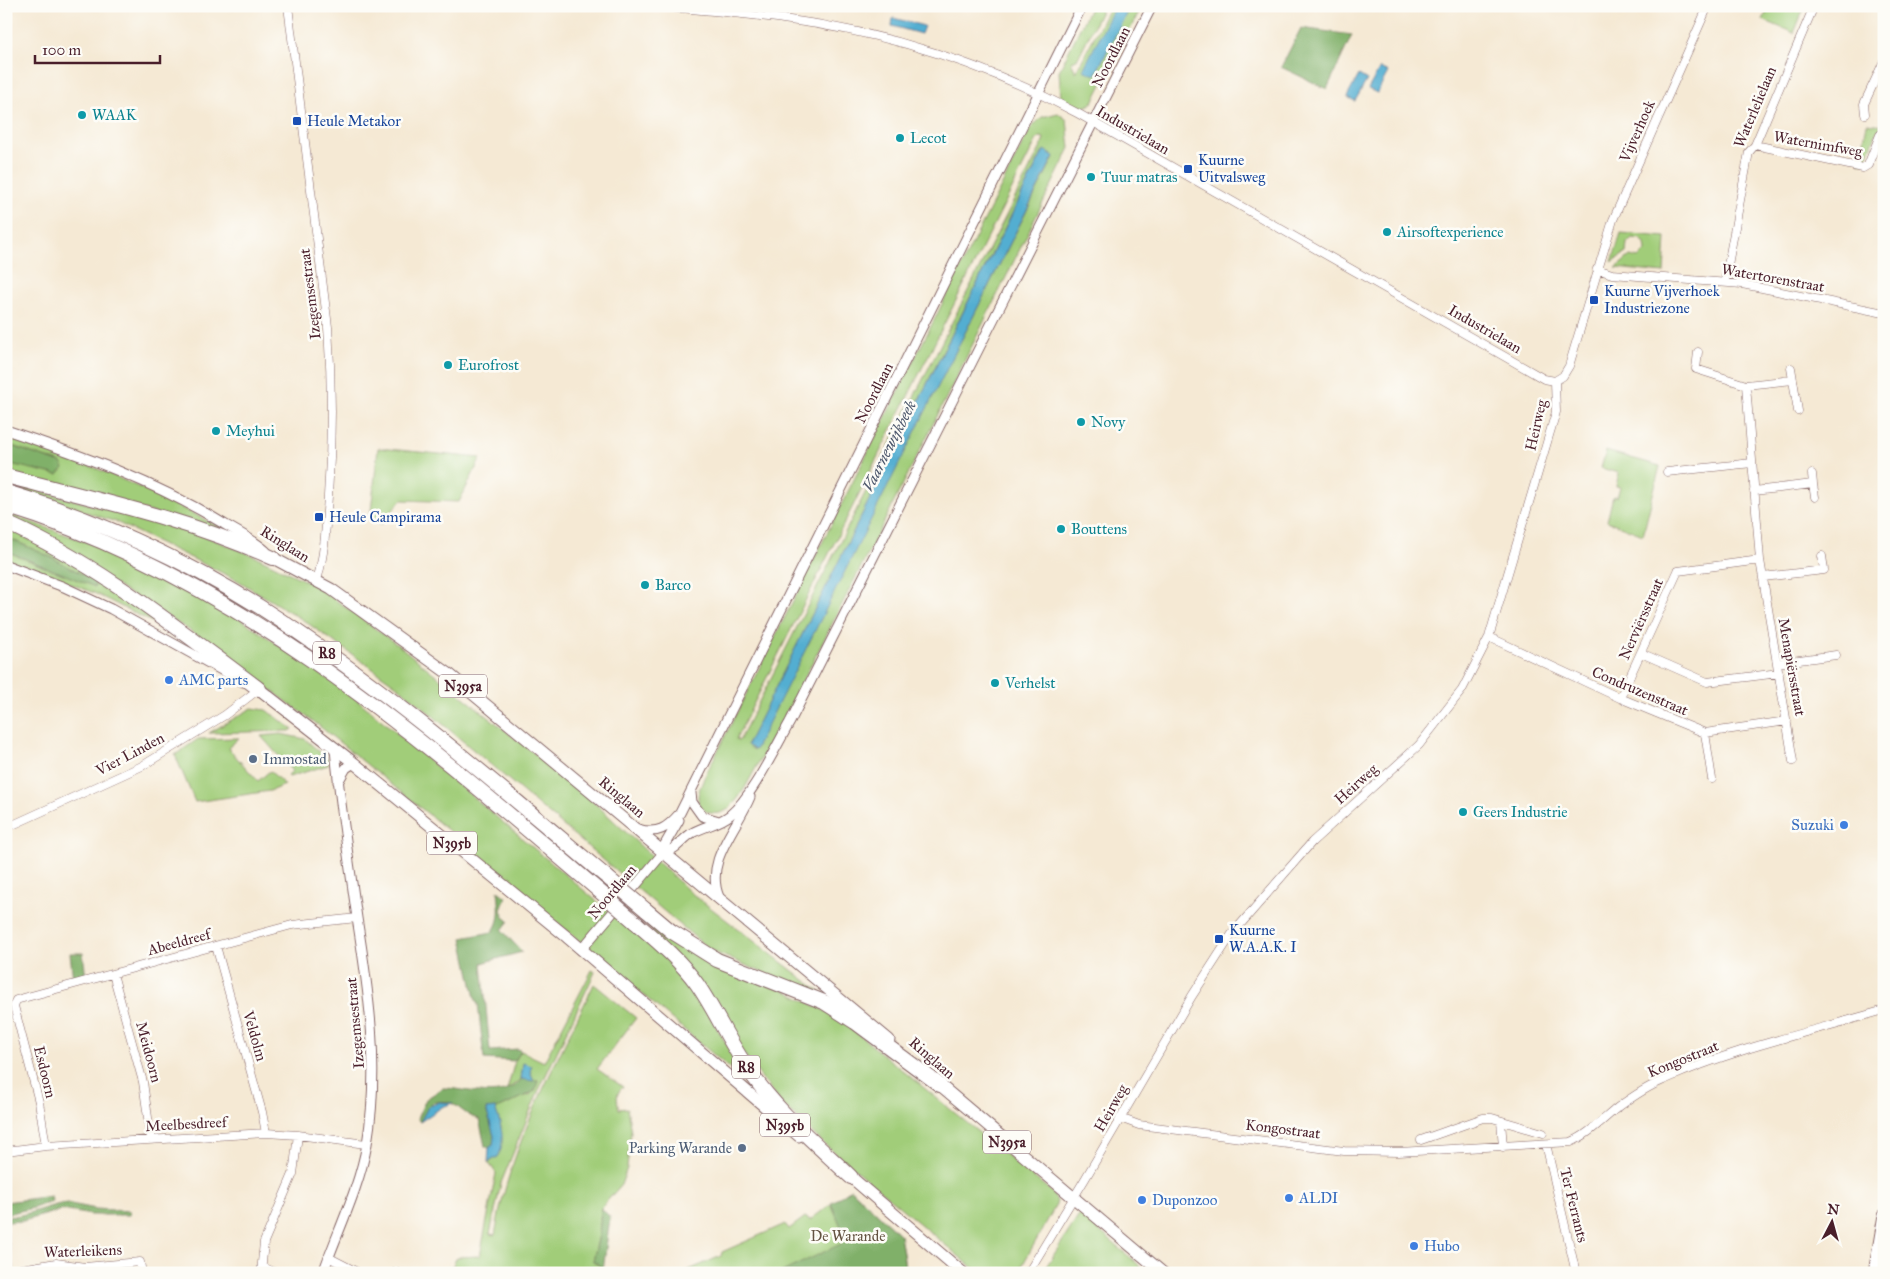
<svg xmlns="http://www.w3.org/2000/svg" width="1890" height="1279" font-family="'IM FELL Great Primer',serif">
<rect width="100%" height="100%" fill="#fdfcf7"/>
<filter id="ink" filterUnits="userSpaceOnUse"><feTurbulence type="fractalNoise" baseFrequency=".02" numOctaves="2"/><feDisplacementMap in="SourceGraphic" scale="10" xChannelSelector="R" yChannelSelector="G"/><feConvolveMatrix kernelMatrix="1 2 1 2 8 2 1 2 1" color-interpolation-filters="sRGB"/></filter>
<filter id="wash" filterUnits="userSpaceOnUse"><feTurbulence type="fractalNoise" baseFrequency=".0096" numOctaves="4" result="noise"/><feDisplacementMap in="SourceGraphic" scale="20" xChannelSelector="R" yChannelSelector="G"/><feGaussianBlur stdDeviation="1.12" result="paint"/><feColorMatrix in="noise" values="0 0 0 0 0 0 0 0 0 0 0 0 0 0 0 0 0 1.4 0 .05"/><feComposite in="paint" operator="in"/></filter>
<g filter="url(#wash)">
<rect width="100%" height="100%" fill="#f5e9d4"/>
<!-- green -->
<path fill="#a1cd79" stroke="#767652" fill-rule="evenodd" d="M1091,6h10v5l-23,47 -7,4 5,10 34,-66h32l-49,96c-11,10 -20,3 -32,-4l-2,-27zM1115,6l11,7 -31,62z
M1769,6h36l-11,27 -31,-13z
M1058,113l9,7 3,28c-64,129 -128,259 -193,388 -39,75 -76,152 -118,226 -9,16 -17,35 -31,47 -11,9 -30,4 -30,-12 0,-6 4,-13 6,-19l326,-649 12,-12zM1040,137l4,1 -2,7 -303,596 -3,-2 301,-600zM1043,151l11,6 -300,593 -7,-5z
M1867,123l16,2 -5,5 -13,32 -5,2z
M1621,233l45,4 -2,36 -48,-5 14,-12 9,2 7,-7 -1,-7 -4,-5 -9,-1 -5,5 -1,10 -14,9z
M6,436c81,24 154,60 229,99l-229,-63v-9l22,4 33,-4 -55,-19z
M378,448l103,10 -22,44 -58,-2 -19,24 -12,-4z
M1606,451l54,15 -17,69 -36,-14 6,-25 4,1 3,-10 -4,-1 3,-13 -18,-5z
M15,484l187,51 57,23 57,28 86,62 183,146 105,98 146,112 -126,-54 -310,-262 -97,-68 -66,-40 -121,-58 -101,-33z
M6,513l83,30 146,72 119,82 327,275 14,19 57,96 -304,-257 -135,-109 -124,-91 -183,-112z
M6,528c62,29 117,69 174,108l-86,-43 -88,-34v-8l43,18 46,13 -42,-24 -47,-21z
M252,708l14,2 27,19 -3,2 -81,2z
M281,734l24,5 24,21 -1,5 -39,12 -1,-2 4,-4 -31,-35z
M239,738l-11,10 30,33 12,-10 15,14 -15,6 -75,11 -20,-47 23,-16z
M651,922l186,95 215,175 5,9 -1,4 -38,68h-39l-156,-130 -44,-42 -131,-175z
M592,970l3,2 -57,120 -37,91 -11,51 5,1c14,-89 61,-171 99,-251l42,34 -39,51 26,18c-8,7 -6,12 -4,22l8,-1 4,24 -4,36 -6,17 -20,23 -2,27 -6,26 4,2 6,8 6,2h-160l8,-16 23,-1 16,-83 -8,-11 4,-1 9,-34 -6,-19c13,-1 22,-11 35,-13l8,-15 -4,1 -4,-10 -7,-8 -2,16 -14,11 8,-29 6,-10 23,11z
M851,1189l49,46 6,38h-224l39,-17 1,-4 63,-28 4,5 16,-12 5,3z
M1080,1214l68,59h-106z"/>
<!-- forest -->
<path fill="#80b069" stroke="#65684a" d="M1301,28l51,7 -25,54 -46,-22z
M6,444l55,19 3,5 -6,7 -52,-12z
M6,537l47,21 38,21 4,3v5l-89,-36z
M498,891l8,6 -5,13 3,7 5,4 -7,9 20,22 -40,11 8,88 28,-2 3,2 -6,10 -31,-2 -6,-55 -3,-6 -13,-60 30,-6c10,-12 7,-27 6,-41z
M70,953h13l3,24 -13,3z
M521,1079l17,1 -3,11 -35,17 -14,1 8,27 -1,9 -4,3 -4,-2 -6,-27c-21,-5 -22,-23 -47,-16l-12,19 -3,-4 9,-19 17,-11c23,0 62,15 78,-9z
M851,1189l49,46 6,38h-126l67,-32 -16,-38z
M51,1196l1,5 -18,7 -28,6v-12z
M66,1203l30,6 34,2v4h-39l-29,-5 -39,11 -17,1v-5c21,-1 40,-11 60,-14z
M601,1208l9,9 -7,54 -6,-8 -4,-2 6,-26z
M6,1229l8,44h-8z"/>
<!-- water -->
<path fill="#53aed1" stroke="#4e667e" d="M1115,6l12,6 -32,63 -12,-5z
M893,18l31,8 -3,8 -29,-8z
M1380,68l8,4 -11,21 -9,-4z
M1359,75l8,5 -12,21 -8,-4z
M1044,150l10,6 -299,594 -8,-5z
M523,1063l9,3 -2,5 4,10 -13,-2z
M439,1102l14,1 -11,4 -22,15 8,-15z
M495,1108c6,16 11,33 3,49l-10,5 1,-14 4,-3 1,-9 -8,-27z"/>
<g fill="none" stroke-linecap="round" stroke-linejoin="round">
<!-- stream -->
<path stroke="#53aed1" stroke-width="2.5" d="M591,1267l9,6"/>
</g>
</g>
<g filter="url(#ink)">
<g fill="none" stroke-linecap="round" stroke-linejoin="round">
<defs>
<path id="minor" d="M288,6l40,321c4,57 4,113 0,169 -2,29 -3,57 -11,84
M658,6c42,4 84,7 125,13 103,13 205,46 296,95l465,265 11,2
M1865,114l-1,-10 20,-43
M1755,145l108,23 5,-3 12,-30 4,-4
M1597,269l15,5 130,10 142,29
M1725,281l24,-129 6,-7 59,-139
M1698,352l-2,17 50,16 47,-5 5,31
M1791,368l2,12
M1555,381l8,-5 6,-10 44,-146 95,-214
M1746,385l14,175 33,201
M1667,472l85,-9
M1813,484l2,13
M1754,491l59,-7 -1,-10
M1763,577l61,-7 -2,-14
M1489,637l131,61 85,35 82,-12
M1641,653l66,29 72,-9
M1777,663l59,-8
M1620,698l58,-127 82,-11
M1705,733l7,46
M6,828l136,-62 83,-51 34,-26
M216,946l46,166 4,21
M113,974l30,108 8,57
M1120,1118l19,7 205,26 55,1 172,-10c17,-7 31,-22 46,-34 15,-11 31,-22 49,-29 69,-31 145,-47 218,-69
M1501,1121l2,26
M1421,1140l62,-22h9l51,15
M1546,1144l30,129
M46,1146l-7,-44 -25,-96 2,-6 276,-75 65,-7
M6,1151l40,-5 220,-13 32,2 68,9
M328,1257l31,16
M263,1267l13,6
M16,1270l40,-7 29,4 55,-5 2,11
M261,1273l3,-31 29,-68 5,-39
M395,1273l1,-1
M1028,1273l57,-94 107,-183 40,-62 80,-92 107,-97 43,-55 27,-53 67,-225 -1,-31"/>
<path id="tertiary" d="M6,430c75,25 150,52 218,94 14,8 30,16 42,27
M6,565l58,22 47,22 132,73
M338,782l8,-14 8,-5
M691,793l1,9 10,14 17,5
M638,829c20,6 29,-1 42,-16l402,-807
M664,852c12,-1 18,-13 28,-19 12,-7 27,-9 38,-18 22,-18 45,-67 60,-93l362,-716
M719,897c-15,-36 18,-68 31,-100
M581,950l83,-98v-6l15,-26
M323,1273c15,-43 36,-84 44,-129 13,-76 2,-151 -10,-226 -8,-57 -17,-113 -22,-169"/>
<path id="primary" d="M273,558l58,31 118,85 440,366
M259,689l95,74 213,174 232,199
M934,1080l229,193
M845,1172l118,101
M1874,1273l10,-58"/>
<path id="motorway" d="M6,476c91,24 182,43 267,82
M6,492c89,27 175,66 254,115 124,79 236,177 348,271
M6,506c230,70 413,231 592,384
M6,523c93,41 172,106 253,166
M646,910l25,21 46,29 107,42 31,20 85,63
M635,922c22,19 45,38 62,62 18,26 31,56 49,82 28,43 68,76 105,111"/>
</defs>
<!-- minor casing -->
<use href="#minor" stroke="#866666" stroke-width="9"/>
<!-- tertiary casing -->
<use href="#tertiary" stroke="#866666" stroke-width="11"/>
<!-- primary casing -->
<use href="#primary" stroke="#866666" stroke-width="13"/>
<!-- motorway casing -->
<use href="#motorway" stroke="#866666" stroke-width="16"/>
<!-- minor -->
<use href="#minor" stroke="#fff" stroke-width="8"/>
<!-- tertiary -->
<use href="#tertiary" stroke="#fff" stroke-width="9"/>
<!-- primary -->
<use href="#primary" stroke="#fff" stroke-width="11"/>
<!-- motorway -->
<use href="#motorway" stroke="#fff" stroke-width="14"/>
<defs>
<path id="motorway-bridge" d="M608,878l38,32
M598,890l37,32"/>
</defs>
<!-- motorway-bridge casing -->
<use href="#motorway-bridge" stroke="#866666" stroke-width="16" stroke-linecap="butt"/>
<!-- motorway-bridge -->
<use href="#motorway-bridge" stroke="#fff" stroke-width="14"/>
</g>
</g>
<!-- markers -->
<g fill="#0f9aa8" stroke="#fdfcf7" stroke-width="2">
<circle cx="82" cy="115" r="5"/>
<circle cx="900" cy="138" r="5"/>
<circle cx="1091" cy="177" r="5"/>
<circle cx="1387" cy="232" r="5"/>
<circle cx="448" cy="365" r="5"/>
<circle cx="1081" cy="422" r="5"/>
<circle cx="216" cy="431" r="5"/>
<circle cx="1061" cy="529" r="5"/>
<circle cx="645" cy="585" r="5"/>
<circle cx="995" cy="683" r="5"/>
<circle cx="1463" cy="812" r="5"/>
</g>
<g fill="#1a4fb4" stroke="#fdfcf7" stroke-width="2">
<rect x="292" y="116" width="10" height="10" rx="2.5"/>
<rect x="1183" y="164" width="10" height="10" rx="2.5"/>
<rect x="1589" y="295" width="10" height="10" rx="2.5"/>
<rect x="314" y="512" width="10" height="10" rx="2.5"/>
<rect x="1214" y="934" width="10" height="10" rx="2.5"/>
</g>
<g fill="#3f7fe0" stroke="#fdfcf7" stroke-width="2">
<circle cx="169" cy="680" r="5"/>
<circle cx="1844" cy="825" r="5"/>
<circle cx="1289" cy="1198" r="5"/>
<circle cx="1142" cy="1200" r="5"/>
<circle cx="1414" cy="1246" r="5"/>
</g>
<g fill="#5c6f8a" stroke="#fdfcf7" stroke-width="2">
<circle cx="253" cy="759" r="5"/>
<circle cx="742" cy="1148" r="5"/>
</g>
<g text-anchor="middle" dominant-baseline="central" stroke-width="5" stroke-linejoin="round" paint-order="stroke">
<!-- shield labels -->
<g fill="#fdfcf7" stroke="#806168" stroke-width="1">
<rect x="313" y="641.5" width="28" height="23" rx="4"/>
<rect x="439" y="674.5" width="48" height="23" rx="4"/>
<rect x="427" y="831.5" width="50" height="23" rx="4"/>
<rect x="732" y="1055.5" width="28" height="23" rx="4"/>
<rect x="760" y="1113.5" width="50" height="23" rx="4"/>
<rect x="983" y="1130.5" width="48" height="23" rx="4"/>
</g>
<g font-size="14" font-weight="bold" fill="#4a1f2b">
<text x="327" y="653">R8</text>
<text x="463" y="686">N395a</text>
<text x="452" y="843">N395b</text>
<text x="746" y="1067">R8</text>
<text x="785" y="1125">N395b</text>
<text x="1007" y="1142">N395a</text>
</g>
<!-- street labels -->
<g font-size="15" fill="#4a1f2b" stroke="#fdfcf7">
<text transform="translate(1111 57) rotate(-63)">Noordlaan</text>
<text transform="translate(1755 107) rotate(-67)">Waterlelielaan</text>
<text transform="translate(1133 130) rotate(30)">Industrielaan</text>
<text transform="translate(1637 131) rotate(-66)">Vijverhoek</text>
<text transform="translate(1818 144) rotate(10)">Waternimfweg</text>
<text transform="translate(1773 278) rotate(10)">Watertorenstraat</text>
<text transform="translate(310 294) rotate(-97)">Izegemsestraat</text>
<text transform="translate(1485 329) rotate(30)">Industrielaan</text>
<text transform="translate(874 393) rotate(-63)">Noordlaan</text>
<text transform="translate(1536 425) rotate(-77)">Heirweg</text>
<text transform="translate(285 544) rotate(32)">Ringlaan</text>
<text transform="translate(1641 619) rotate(-66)">Nerviërsstraat</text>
<text transform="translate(1792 667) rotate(80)">Menapiërsstraat</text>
<text transform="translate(1640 691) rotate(23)">Condruzenstraat</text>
<text transform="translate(130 754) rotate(-28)">Vier Linden</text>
<text transform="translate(1356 784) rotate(-42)">Heirweg</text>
<text transform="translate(622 797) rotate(40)">Ringlaan</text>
<text transform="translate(612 892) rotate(-50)">Noordlaan</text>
<text transform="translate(179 942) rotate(-15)">Abeeldreef</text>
<text transform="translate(355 1023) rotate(-95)">Izegemsestraat</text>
<text transform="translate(255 1036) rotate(74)">Veldolm</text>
<text transform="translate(149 1052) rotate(75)">Meidoorn</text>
<text transform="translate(932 1058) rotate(41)">Ringlaan</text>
<text transform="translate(1683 1059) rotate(-22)">Kongostraat</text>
<text transform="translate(45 1072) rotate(76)">Esdoorn</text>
<text transform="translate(1111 1108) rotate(-60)">Heirweg</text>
<text transform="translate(186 1124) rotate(-3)">Meelbesdreef</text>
<text transform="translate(1283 1129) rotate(7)">Kongostraat</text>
<text transform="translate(1574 1205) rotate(76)">Ter Ferrants</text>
<text transform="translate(83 1251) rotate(-2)">Waterleikens</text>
</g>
<!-- culture labels -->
<g font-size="15" fill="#0d838f" stroke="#fdfcf7" text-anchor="start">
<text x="92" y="115">WAAK</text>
<text x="910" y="138">Lecot</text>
<text x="1101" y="177">Tuur matras</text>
<text x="1397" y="232">Airsoftexperience</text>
<text x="458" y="365">Eurofrost</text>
<text x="1091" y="422">Novy</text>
<text x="226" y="431">Meyhui</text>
<text x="1071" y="529">Bouttens</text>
<text x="655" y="585">Barco</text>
<text x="1005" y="683">Verhelst</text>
<text x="1473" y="812">Geers Industrie</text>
</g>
<!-- transit labels -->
<g font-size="15" fill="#164399" stroke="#fdfcf7" text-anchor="start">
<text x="307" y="121">Heule Metakor</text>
<text x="1198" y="160">Kuurne<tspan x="1198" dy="17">Uitvalsweg</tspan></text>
<text x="1604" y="291">Kuurne Vijverhoek<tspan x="1604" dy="17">Industriezone</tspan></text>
<text x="329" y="517">Heule Campirama</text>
<text x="1229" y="930">Kuurne<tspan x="1229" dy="17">W.A.A.K. I</tspan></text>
</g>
<!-- shop labels -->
<g font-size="15" fill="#366cbe" stroke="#fdfcf7" text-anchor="start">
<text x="179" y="680">AMC parts</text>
<text x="1834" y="825" text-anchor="end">Suzuki</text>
<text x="1299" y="1198">ALDI</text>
<text x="1152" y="1200">Duponzoo</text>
<text x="1424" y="1246">Hubo</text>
</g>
<!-- service labels -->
<g font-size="15" fill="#4e5e75" stroke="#fdfcf7" text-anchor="start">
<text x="263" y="759">Immostad</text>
<text x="732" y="1148" text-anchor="end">Parking Warande</text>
</g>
<!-- park labels -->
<g font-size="15" fill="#645342" stroke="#fdfcf7">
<text x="848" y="1236">De Warande</text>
</g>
<!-- water labels -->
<g font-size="16" font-style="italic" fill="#4e586d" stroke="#fdfcf7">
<text transform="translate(889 446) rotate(-63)">Vaarnewijkbeek</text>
</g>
</g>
<!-- margin -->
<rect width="1890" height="1279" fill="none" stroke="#fdfcf7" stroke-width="25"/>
<!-- north arrow -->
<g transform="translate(1832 1222) rotate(6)" stroke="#fdfcf7" stroke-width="4" paint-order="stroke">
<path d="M0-4L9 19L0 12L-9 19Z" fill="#4a1f2b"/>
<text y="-8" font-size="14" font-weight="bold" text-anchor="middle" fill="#4a1f2b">N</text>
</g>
<!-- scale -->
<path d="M35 55v8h125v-8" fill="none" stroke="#4a1f2b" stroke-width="2.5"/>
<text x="42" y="55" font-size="15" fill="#4a1f2b" stroke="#fdfcf7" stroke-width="4" paint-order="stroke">100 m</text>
</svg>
